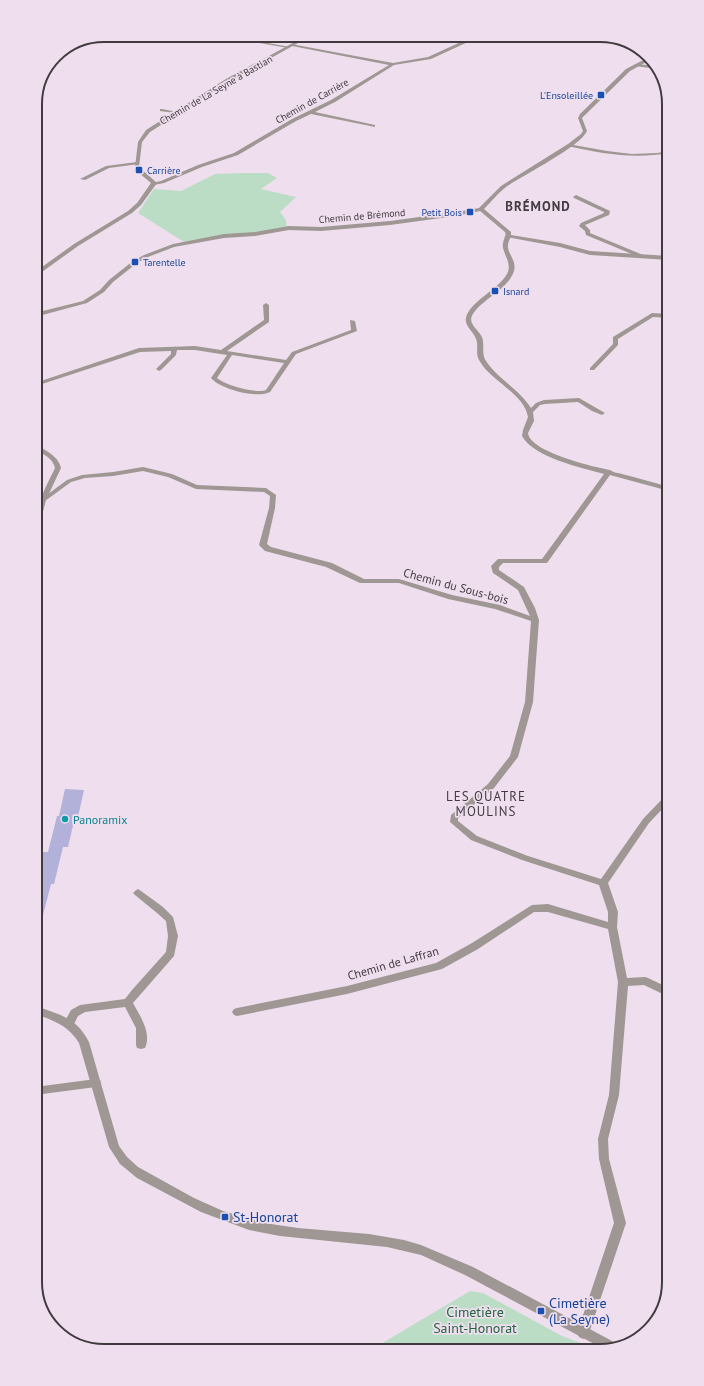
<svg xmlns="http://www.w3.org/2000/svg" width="704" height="1386" font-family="'PT Sans',sans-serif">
<rect width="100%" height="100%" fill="#efdfee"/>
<!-- green -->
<path fill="#bbddc6" d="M239,173h29l9,5 -16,11 35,8 -16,15 6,8 1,8 -103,14 -46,-29 16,-24 27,2 34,-17z
M470,1291l13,2 79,43 27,10 -215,2z"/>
<!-- building -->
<path fill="#b1b1d9" d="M65,789l19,1 -6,27h-3l-7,30h-5l-9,37h-3l-8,31h-8v-35l7,-28h6l9,-36h2z"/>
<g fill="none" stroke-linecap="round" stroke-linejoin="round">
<!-- minor -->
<path fill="#9f9793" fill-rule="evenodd" d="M474,36h7l-50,23 -37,6 -59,37 -20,10 60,13v2l-64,-13 -15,7 -58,34 -36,12 -38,16 -10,2 -3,-2 10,-2 37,-16 36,-12 58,-34 39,-19 58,-35 -97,-19h-1v-2l102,19 35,-6z
M238,39h7l45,8 -2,1z
M637,64l18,2 2,3 -22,-3v-2z
M162,109l15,3 -2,1 -15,-2v-2z
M568,144l39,7 25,3 25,-1 12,-2v2c-34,6 -67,1 -101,-7z
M137,162l2,1v1l-30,4 -24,12 -5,-1 26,-13z
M576,195l34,16 -1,4 -24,10 5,5v3l53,22v2h-4l-53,-22 -1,-4 -6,-5 2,-3 23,-10v-1l-30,-14 -1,-1z
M508,234l3,2c-1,3 -3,6 -3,9 -1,9 9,15 6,26 -6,18 -28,26 -39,40 -10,12 2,16 7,26 3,8 -1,17 4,24 12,18 33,28 45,47l5,-5 8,-3 35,-2 26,15 -3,2 -10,-4 -14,-9 -33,2 -5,1 -7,7 1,9 -6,12c2,19 66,34 82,37 2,1 5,3 8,3 17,4 34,9 51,14v4l-59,-16 -63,88h-44l-4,4v3l25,17 11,21 4,12 -6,82 -15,55 -24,31 -36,30v3l19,15 51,20 73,23 42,-60 23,-24 3,-1v8l-20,21 -41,60 10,29 -1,15 10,51 18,-1 3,1 21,10v9l-25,-12 -16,1 -9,109 -11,44 1,20 17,64 -37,110 -2,4 -4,2 -4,-2 -2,-4 37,-110 -15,-64 -1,-20 11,-44 9,-113 -10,-53 -60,-17h-14l-56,37 -36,20 -95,25 -110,22 -3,-1 -2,-3 2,-3 3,-1 110,-22 89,-23 36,-20 60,-38 16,-1 60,18v-10l-9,-27 -77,-25 -51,-20 -21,-18 1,-7 37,-31 22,-28 15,-54 6,-81 -36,-12 -47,-10 -49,-16h-39l-34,-16 -61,-16 -6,-6 10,-37 1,-12 -6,-4 -68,-3 -28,-12 -25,-6 -30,5 -28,2 -14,4 -26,19 -2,1 -3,-2 27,-20 15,-5 31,-3 30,-5 29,7 25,11 69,3 10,7 -1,13 -8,36 4,3 61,16 32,16h35l53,16 48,10 30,11 -12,-26 -25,-17 -2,-7 7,-7h44l62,-85c-22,-6 -71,-17 -82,-38l1,-6 5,-13c-4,-24 -38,-36 -49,-57 -4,-7 0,-14 -3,-21 -2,-7 -12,-13 -10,-21 3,-16 33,-29 41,-44 5,-10 -2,-17 -4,-26 -1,-4 1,-8 2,-12z
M266,303l3,2v17l-42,29 59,9 6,-8 59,-22 -1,-10 5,1 2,10 -61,23 -26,38c-13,7 -50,-3 -59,-14l16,-23 -32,-5h-18l-1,5 -15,15 -2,1 -3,-2 15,-15v-3l-31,1 -101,33h-4v-2l104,-35 56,-2 26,4 43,-30 -1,-15zM232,355l52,8 -18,27c-10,4 -41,-5 -49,-12z
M652,313l17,1v4l-16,-1 -35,22v6l-24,25h-4v-2l23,-24v-7z
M138,889l3,2 22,16 10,10 5,19 -4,20 -41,47c7,13 19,30 12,45l-4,1 -4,-1 -1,-3v-17l-11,-21 -40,5 -7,4 -5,10 -4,1 -4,-1 -1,-3 7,-13 9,-5 45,-6 7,-9 34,-38 2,-16 -2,-15 -9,-8 -22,-18 -2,-2 2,-2z
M96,1079l4,1 1,3 -1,3 -4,1 -61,8v-8z"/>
<!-- tertiary -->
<path fill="#9f9793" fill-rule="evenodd" d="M302,38h5l-77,43 -80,51 -8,10 -3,25 18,16 -16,22 -9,8 -54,33 -43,31v-5l39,-28 54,-33 9,-8 14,-20 -12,-10 -4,-6 3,-25 8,-12 80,-51z
M647,58l3,2 -20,11 -46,45 -2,2 5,13c-7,16 -64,44 -81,56 -8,6 -15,15 -22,22l27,23v3l49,8 30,8 79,5v4l-79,-5 -30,-8 -54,-10 -1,-5 -25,-21 -24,5 -66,9 -69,6 -32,-1 -34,6 -31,2 -50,9 -26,10 -11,6 -24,19 -9,10 -17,11 -52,14v-4l48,-12 17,-11 9,-10 24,-19 11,-6 29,-11 51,-10 31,-2 34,-6 32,1 69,-6 66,-9 23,-4 22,-22 67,-42 13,-10 2,-3 -5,-13 2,-4 46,-45z
M35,370l3,2 2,12 -2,7 -3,2z
M35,445c10,4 24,12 26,23l-15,32 -7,27 -4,2c0,-24 10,-40 20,-61 -2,-10 -12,-14 -20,-18z
M35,561l4,2v17l-4,2z
M35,676l4,3 3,15 -3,15 -4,3z
M35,1006c24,8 42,12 54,36l30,104 8,11 11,10 56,31 29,13 41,12 34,5 71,6 35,6 17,5 52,22 141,75 2,4h-18l-133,-71 -44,-20 -34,-8 -107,-11 -31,-6 -48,-18 -64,-34 -17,-14 -11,-17 -30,-104c-10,-17 -26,-23 -44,-29z"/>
</g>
<!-- markers -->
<g fill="#1a4fb4" stroke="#efdfee" stroke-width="1.5">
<rect x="597" y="91" width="8" height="8" rx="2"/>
<rect x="135" y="166" width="8" height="8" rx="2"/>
<rect x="466" y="208" width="8" height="8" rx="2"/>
<rect x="131" y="258" width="8" height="8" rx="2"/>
<rect x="491" y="287" width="8" height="8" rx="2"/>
<rect x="221" y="1213" width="8" height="8" rx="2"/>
<rect x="537" y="1307" width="8" height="8" rx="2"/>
</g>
<circle fill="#0f9aa8" stroke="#efdfee" stroke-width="1.5" cx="65" cy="819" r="4"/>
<g text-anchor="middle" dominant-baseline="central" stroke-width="3.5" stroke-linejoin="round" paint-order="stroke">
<!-- far-street labels -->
<g font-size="10" fill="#413b40" stroke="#efdfee">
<text transform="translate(216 90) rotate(-30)">Chemin de La Seyne à Bastian</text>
<text transform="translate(312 101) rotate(-29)">Chemin de Carrière</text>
<text transform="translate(362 216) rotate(-5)">Chemin de Brémond</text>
</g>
<!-- far-transit labels -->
<g font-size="10" fill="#164399" stroke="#efdfee" text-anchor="start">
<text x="593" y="95" text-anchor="end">L'Ensoleillée</text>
<text x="147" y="170">Carrière</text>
<text x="462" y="212" text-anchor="end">Petit Bois</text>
<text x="143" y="262">Tarentelle</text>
<text x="503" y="291">Isnard</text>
</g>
<!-- street labels -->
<g font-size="12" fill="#413b40" stroke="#efdfee">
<text transform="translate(456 586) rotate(15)">Chemin du Sous-bois</text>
<text transform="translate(393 963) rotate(-16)">Chemin de Laffran</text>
</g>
<!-- culture labels -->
<g font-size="12" fill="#0d838f" stroke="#efdfee" text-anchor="start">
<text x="73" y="819">Panoramix</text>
</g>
<!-- far-district labels -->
<g font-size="13" font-weight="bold" letter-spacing="1" fill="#413b40" stroke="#efdfee">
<text x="538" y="206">BRÉMOND</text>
</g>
<!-- neighbourhood labels -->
<g font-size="13" letter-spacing="1" fill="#413b40" stroke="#efdfee">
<text x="486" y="796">LES QUATRE<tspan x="486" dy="15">MOULINS</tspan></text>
</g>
<!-- near-transit labels -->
<g font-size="14" fill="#164399" stroke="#efdfee" text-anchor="start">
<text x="233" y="1217">St-Honorat</text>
<text x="549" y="1303">Cimetière<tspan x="549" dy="16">(La Seyne)</tspan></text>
</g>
<!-- near-park labels -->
<g font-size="14" fill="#256541" stroke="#efdfee">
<text x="475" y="1312">Cimetière<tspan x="475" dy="16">Saint-Honorat</tspan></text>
</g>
</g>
<!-- crop -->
<path d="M0 0H704V1386H0ZM104 42H600A62 62 0 0 1 662 104V1282A62 62 0 0 1 600 1344H104A62 62 0 0 1 42 1282V104A62 62 0 0 1 104 42Z" fill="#efdfee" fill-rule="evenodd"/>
<path fill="none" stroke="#413b40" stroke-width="2" d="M104 42H600A62 62 0 0 1 662 104V1282A62 62 0 0 1 600 1344H104A62 62 0 0 1 42 1282V104A62 62 0 0 1 104 42Z"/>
</svg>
